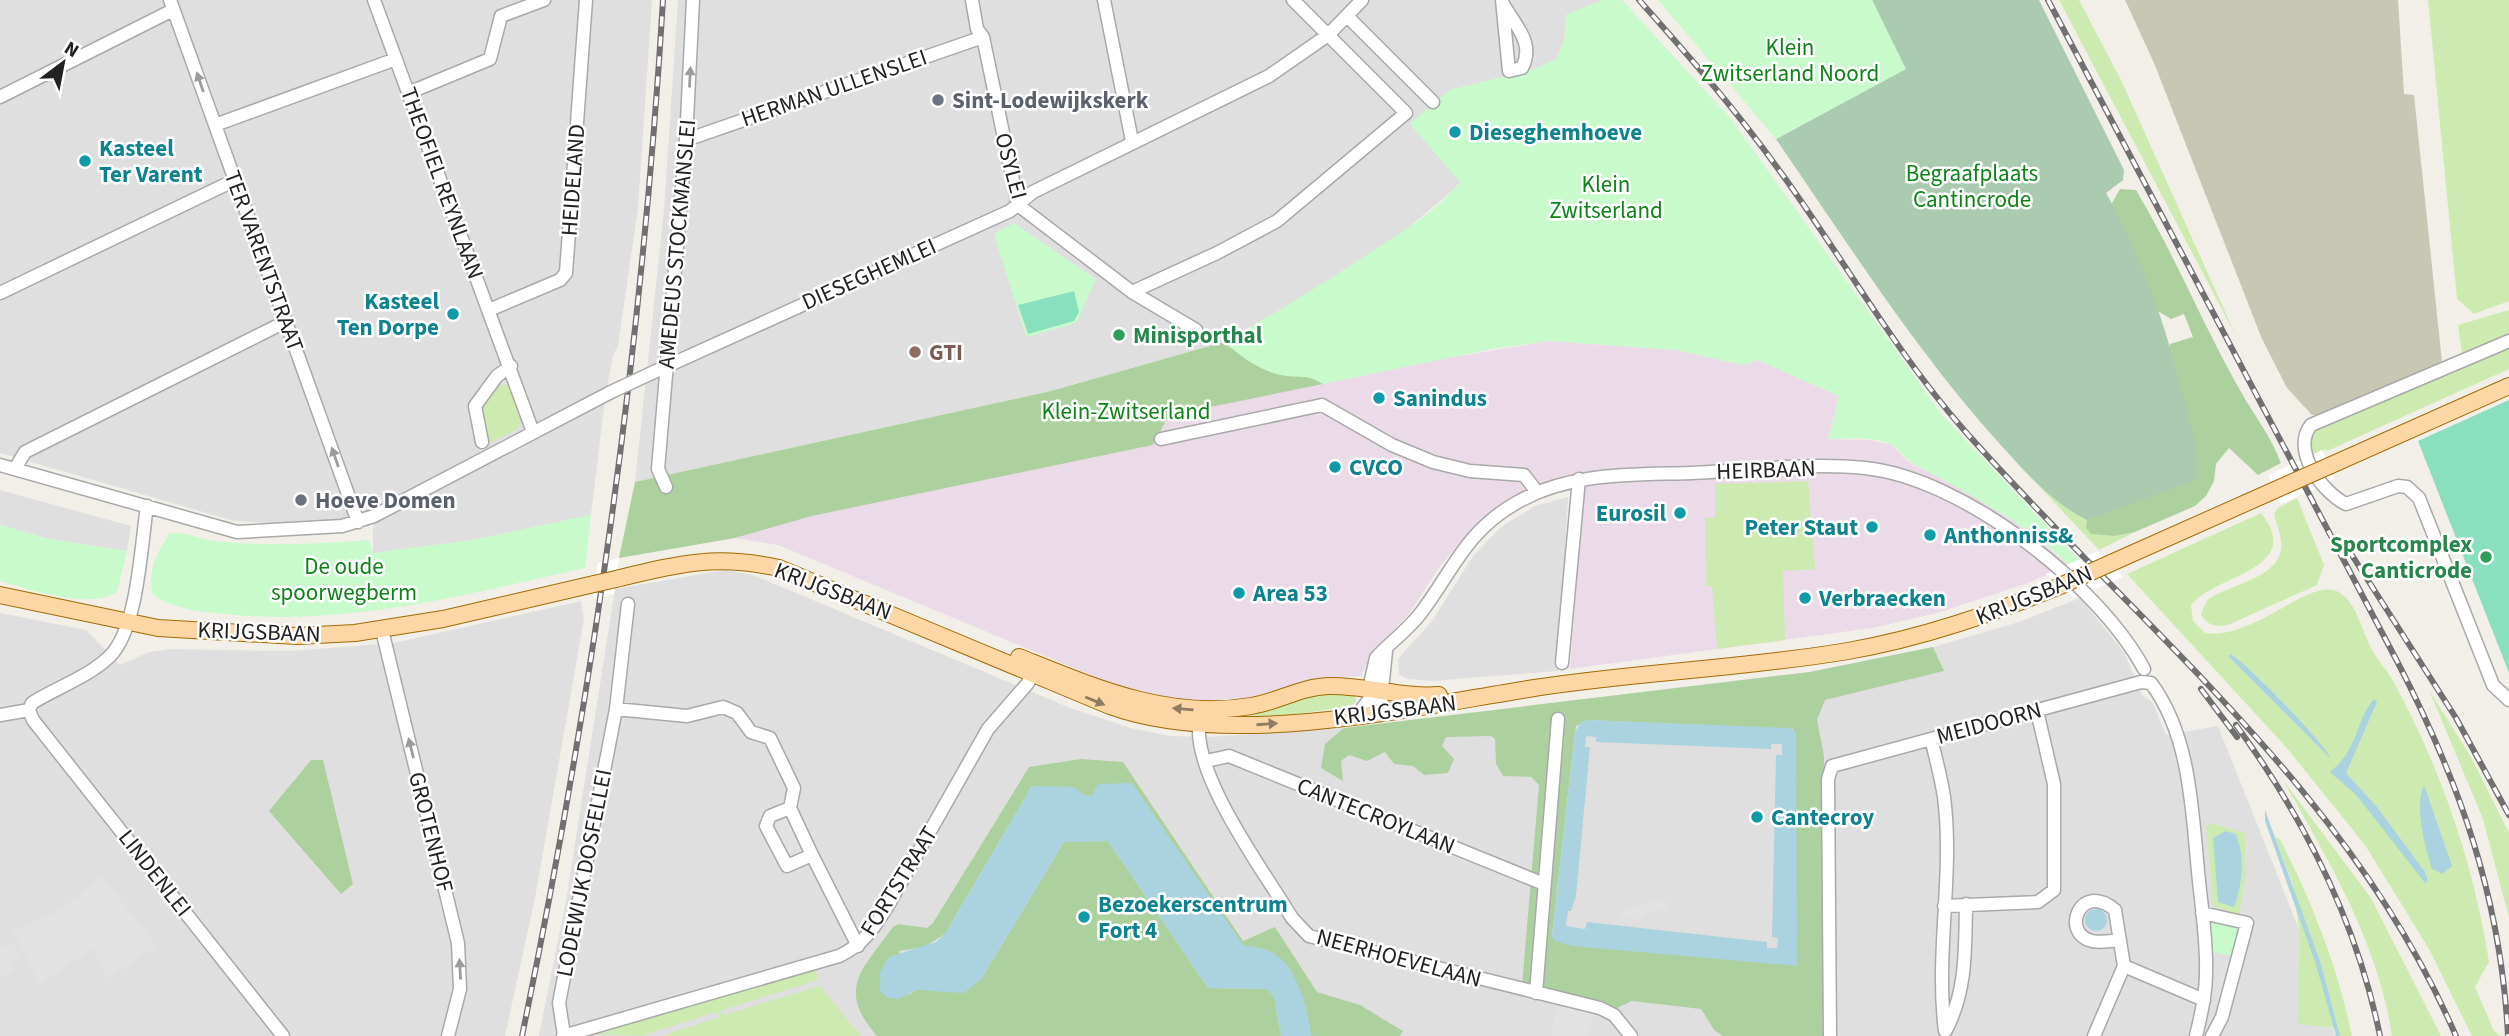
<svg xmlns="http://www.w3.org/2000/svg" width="2509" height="1036" font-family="'Source Sans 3',sans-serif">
<rect width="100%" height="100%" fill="#f2efe9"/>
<!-- residential -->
<path fill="#e0dfdf" d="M0,0h652l-14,208 -20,138 -5,9 -9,52 -13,108 -118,25 -100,13v-42l-25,10 -58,3 -56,-3 -234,-68z
M678,0h926l-37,14 -3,27 -7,18 -22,10 -84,21 -40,34 50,58 -9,9 -48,40 -103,67 -77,44 -173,49 -416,91 29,-272z
M0,490l131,36 -4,25 -78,-12 -49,-14z
M1568,497l-10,174 -125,10 -26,-2 -8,-5 -1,-15 34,-38 41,-65 28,-29 34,-21z
M725,570l28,5 320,134 58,19 39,8 39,1 135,-9 466,-56 123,-25 86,-25 61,-24 44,54 18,43 11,8 13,32 52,-9 81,203 -2,94 36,5 2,8h-1796l27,-135 49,-312z
M581,601l3,18 -49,279 -30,138h-505v-423l86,17 34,35 29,-13 22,-3 119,2 104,-8z"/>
<!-- industrial -->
<path fill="#ebdbe8" d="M1550,341l127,9 66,15 15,-5 81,36 -11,43 42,1 22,5 16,17 46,21 73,47 42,35 -41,18 -91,30 -65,15 -302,41 15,-196 -34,8 -39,18 -34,23 -38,44 -31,48 -36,38 -12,24 -36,2 -79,20 -51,4 -43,-6 -35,-10 -339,-141 -43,-7 77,-22 341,-71 14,-26 34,-10 193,-42z"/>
<!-- construction -->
<path fill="#c7c7b4" d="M2125,0h273l6,94 10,1 28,267 -117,53h-13l-25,-27 -25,-49 -108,-276z"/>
<!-- grass -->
<path fill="#cdebb0" d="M2059,0h20l43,82 114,254z
M2428,0h81v301l-35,13 -17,-15z
M2509,310v25l-47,18 -4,-28z
M2509,345v24l-182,82 -1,-2 -14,6 -3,-14 5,-10 6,-4z
M497,385h12l13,36 -6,9 -27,13 -7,-35z
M2018,464l44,40 25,16 -1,8 29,8 20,-4 -36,18z
M1808,481l7,88 -32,2 2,69 -68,9 -5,-63h-6l-1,-68h10v-34z
M2297,498l27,67 -7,20 -89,40c-12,2 -21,1 -27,-11l6,-14c21,-16 79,-22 74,-59 -1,-9 -5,-18 -7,-27l4,-6z
M2261,513c45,57 -46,61 -70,92l2,16 12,12c46,7 98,-49 128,-43 23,5 29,43 39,60 7,13 18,23 24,36 46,86 78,179 93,276l-14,25 19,44 7,5h-29l-43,-87 -64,-104 -79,-98 -159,-173z
M1315,690l40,5 1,7 -8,5c-57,7 -123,21 -179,8z
M2429,690l42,67 38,76v85l-26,-99z
M2283,780l88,118 70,138h-49c-14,-94 -63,-174 -109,-256z
M2214,824l31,9 1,43 -7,38 -26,-8 -7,-81z
M2275,837l5,2c32,63 58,128 72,197h-12l-3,-8 -40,-4 2,-95 -6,-44z
M815,968l3,12 -98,31 4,4 96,-29 41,50h-199l58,-19 -4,-5 -75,24 -52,-2z"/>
<!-- forest -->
<path fill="#add19e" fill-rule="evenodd" d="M2120,189l16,1c40,67 69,140 108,207 14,24 26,38 37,66l-23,12 -29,-27 -13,16 -2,17 -8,15 -11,10 -60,26 -20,4 -24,-2 -5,-6 2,-18 80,-148 2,-18 23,-7 -9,-23 -13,5 -18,-11 -19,-60 -26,-38z
M1224,342l32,23 53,11 14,8 -122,25 -34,10 -14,26 -341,71 -77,22 -116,20 16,-76 416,-91z
M1933,647l11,24 -119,29 -8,20 7,36v280h-101l-9,-6 -13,-21 -69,-8 -15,7 -95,-23 17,-200 -8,-8 -28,-1 -7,-12 -1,-25 -4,-3 -45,1 -4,9 12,13 -6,14 -24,2 -11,-9 -19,-2 -9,-12 -18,9 -18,-6 -8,6 2,20 -22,-13 4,-24 19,-16 466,-56zM1588,720l205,9 4,236 -245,-30 23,-203 1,-6z
M1081,759l42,3 120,179 32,-14 42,65 43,13 43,26 -3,5h-89c-7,-44 -19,-83 -68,-90l-112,-163 -39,13 -60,-10 -87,148 -21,13 -25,4 10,44 7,-5 65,-11 83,-137 44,-1 100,147 59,1 7,7 7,40h-404c-41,-47 -15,-66 16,-109l5,-3 29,4 6,-5 96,-156z
M311,760h12l30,124 -12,10 -72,-83z"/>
<!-- cemetery -->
<path fill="#aacbaf" d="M1872,0h167l85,170 -1,10 -17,13c37,63 59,132 77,202 8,28 17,57 14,85l-110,40c-34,-16 -63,-49 -88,-77 -84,-93 -152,-201 -223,-304l129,-70z"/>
<!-- park -->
<path fill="#c8facc" d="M1604,0h18l110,120 210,295 137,145 -10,5c-48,-45 -100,-71 -157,-102 -8,-4 -12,-14 -20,-18 -17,-9 -45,-6 -64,-6l11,-43 -81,-36 -15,5 -66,-15 -127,-9 -58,8 -169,35c-18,-11 -24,-5 -42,-9 -21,-4 -42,-20 -57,-33 52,-29 102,-60 152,-93 29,-19 64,-40 84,-67l-50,-58 40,-34 85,-21 22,-10 7,-18 3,-27z
M1658,0h214l34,69 -130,70z
M1014,223l82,56 -20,44 -50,14 -32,-103z
M591,515l-6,53c-116,26 -230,57 -350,47 -28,-3 -58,-4 -82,-20 -6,-23 4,-43 17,-62 19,-1 34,8 53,9 49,4 98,2 146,-2l4,13 100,-13z
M0,525l49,14 78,12 -10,41c-24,18 -87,-2 -117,-11z
M2218,920l23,11 -6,26 -23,-6 -2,-27z"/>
<!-- pitch -->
<path fill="#88e0be" d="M1074,291l5,21 -5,9 -46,13 -10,-29z
M2509,400v273l-91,-232z"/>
<!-- parking -->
<path fill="#e2e2e2" d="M789,818l13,29 -17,8 -13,-29z
M102,876l54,70 -48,33 -15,-31 -53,36 -27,-52 48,-23z
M1665,899l2,9 -24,6 -1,6 -22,-3 1,-6z
M13,943l7,14 -9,5 3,8 -14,7v-28z
M2224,960l8,2 -9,37 -9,-3z
M1557,1006l37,8 -5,22h-38z"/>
<!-- water -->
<path fill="#aad3df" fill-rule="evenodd" d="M2230,654c13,5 98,93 101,105l-102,-102z
M2374,699l3,3 -31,71 31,34 48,65 3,9 -3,2 -68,-87 -27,-24c30,-25 23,-47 44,-73z
M1588,720l200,8 8,4 1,234 -224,-20 -18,-5 -3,-5 23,-204 6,-10zM1586,736l10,1v5l175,7v-5h11v11h-6l-4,182 6,1 -1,10h-10v-6l-180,-20 -2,7 -19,-3 2,-15h3l5,-15 14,-149h-5z
M1132,783l111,162c10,2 23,3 32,9 24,17 32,55 36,82h-30l-7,-39 -7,-8 -59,-1 -100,-147 -44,1 -83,137 -17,14 -48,-3 -17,9 -11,-1 -8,-7v-19l9,-15 47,-15 9,-8 87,-148 42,1 10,8 8,1 6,-12z
M2424,785l28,81 -10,8 -10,-5c-7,-22 -18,-61 -8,-84z
M2265,810l55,151 20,75h-4l-20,-71 -51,-144z
M2226,831l9,3c11,18 7,54 -1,73l-16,-5 -5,-64z
M2085 920a11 11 0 1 1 22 0a11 11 0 1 1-22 0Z"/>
<!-- pier -->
<path fill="#fff" d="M2322,450l13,29 -54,25 -13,-29z
M2098,551l25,26 -49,21 -28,-24z
M619,558l-5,36 -22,5 6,-36z"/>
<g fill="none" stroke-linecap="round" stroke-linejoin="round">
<defs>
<path id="minor" d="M170,0l188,522
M374,0l159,432
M972,0l5,29 6,8 35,168 114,87 64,38
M1104,0l28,141
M1502,0l7,71 13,-3c13,-25 -6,-41 -19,-64
M1348,17l85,85
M408,93l82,-34 11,-43 43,-16
M0,97l173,-87
M215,125l181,-66
M686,140l297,-103
M1132,292l85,-39 60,-32 129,-108 -113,-113
M0,293l235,-113
M489,310l71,-30 6,-7 20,-273
M2509,341l-198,84c-20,25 11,67 35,79l52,-18 9,1 12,11 74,187 16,15
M654,372l356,-161 23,-19 236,-116 59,-41 34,-35
M1161,439l161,-34 70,40 41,17 37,9 54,4 13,17
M482,442l-7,-36 22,-30 14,-10
M0,465l237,67 105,-6 32,-10 237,-124
M15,469l10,-17 260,-130
M666,487l-8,-18 28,-329 7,-140
M382,630l76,313 2,46 -12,47
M1562,663l17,-184
M616,709l71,7 36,-9 14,6 14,19 19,6 24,50 -4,20 22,47 -25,11 -21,-40 4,-10 20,-8
M29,710l4,10 250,316
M29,710l3,-7c24,-15 58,-27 78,-47 28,-28 31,-111 37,-150
M1386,711l-15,-31 5,-22c13,-15 31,-27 44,-44 33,-43 45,-82 96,-111 53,-31 115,-28 175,-30 56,-2 117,-11 174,-5 98,10 234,117 279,201
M1358,714l25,-33 3,-30
M0,715l29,-5
M1199,725c-4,54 64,145 93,193l17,18 291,72 14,7 17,21
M1931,739c5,19 10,39 13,58 10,77 -9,156 1,234
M1206,761l23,-5 315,128
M812,855l46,91
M1944,906l94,-4 16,-12v-106l-17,-73
M2202,913l45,10 -25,94 -10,19
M2120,940c-9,1 -19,3 -28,1 -32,-7 -12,-61 23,-31l9,56 80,34
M1536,993l22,-274
M1946,1030c21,-40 19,-81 20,-126
M564,1035l-5,-32 57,-294 12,-105
M563,1036l276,-80c24,-11 35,-28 48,-49l101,-178 40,-46 7,-16
M1830,1036l-2,-257 4,-13 309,-84 10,1c41,55 41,133 48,198 3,30 8,61 7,91 0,22 -5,43 -10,64
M2094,1036l30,-70"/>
<path id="major" d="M2329,466l180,-80
M2111,563l164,-73
M616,579c62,-15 99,-25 163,-11l331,138c119,43 294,3 418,-17 106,-17 214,-20 320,-38 74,-13 143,-37 212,-65
M0,595l158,33 139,8 58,-3 88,-14 151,-35
M1019,657c75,30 149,63 232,49 26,-4 50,-19 77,-20 38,-1 74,12 111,9"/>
</defs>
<!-- minor casing -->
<use href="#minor" stroke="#a9a9a9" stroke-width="15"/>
<!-- major casing -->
<use href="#major" stroke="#a06b00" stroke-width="18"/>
<!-- minor -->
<use href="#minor" stroke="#fff" stroke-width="12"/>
<!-- major -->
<use href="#major" stroke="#fcd6a4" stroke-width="16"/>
<defs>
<path id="rail" d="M1639,0c49,55 97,110 140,170 63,86 114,179 185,260 174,197 385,358 492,606
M2048,0l349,661c63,122 104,237 111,375
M2348,549l108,169 53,97
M2201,689l36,48
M2236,725c68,93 121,198 144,311
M522,1036c71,-342 120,-687 141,-1036"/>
</defs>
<!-- rail casing -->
<use href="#rail" stroke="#707070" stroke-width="6"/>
<!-- rail -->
<use href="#rail" stroke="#fff" stroke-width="3.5" stroke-dasharray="10" stroke-linecap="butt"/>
<defs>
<path id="minor-bridge" d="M611,392l43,-20"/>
<path id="major-bridge" d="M2275,490l54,-24
M594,584l22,-5
M2060,586l51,-23"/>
</defs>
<!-- minor-bridge casing -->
<use href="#minor-bridge" stroke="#a9a9a9" stroke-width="15" stroke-linecap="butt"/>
<!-- major-bridge casing -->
<use href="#major-bridge" stroke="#a06b00" stroke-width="18" stroke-linecap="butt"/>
<!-- minor-bridge -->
<use href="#minor-bridge" stroke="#fff" stroke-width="12"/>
<!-- major-bridge -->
<use href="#major-bridge" stroke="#fcd6a4" stroke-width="16"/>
</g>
<!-- one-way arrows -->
<defs><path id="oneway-solid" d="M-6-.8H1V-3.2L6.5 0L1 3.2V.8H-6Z" transform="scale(1.75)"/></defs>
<g fill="#9c9c9c">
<use href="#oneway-solid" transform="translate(690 77) rotate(-87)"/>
<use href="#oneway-solid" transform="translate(200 82) rotate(-109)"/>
<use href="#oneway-solid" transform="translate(335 457) rotate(-109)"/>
<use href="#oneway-solid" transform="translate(411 748) rotate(-104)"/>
<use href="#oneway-solid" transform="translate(460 969) rotate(-93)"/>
</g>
<g fill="#8f7c63">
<use href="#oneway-solid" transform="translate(1095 701) rotate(22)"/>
<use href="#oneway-solid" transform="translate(1183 709) rotate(-175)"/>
<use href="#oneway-solid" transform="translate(1267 724) rotate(-4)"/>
</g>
<!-- markers -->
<g fill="#6b7280" stroke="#fff" stroke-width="2.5">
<circle cx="938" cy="100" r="7"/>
<circle cx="301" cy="500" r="7"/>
</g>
<g fill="#0f9aa8" stroke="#fff" stroke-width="2.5">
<circle cx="1455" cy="132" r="7"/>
<circle cx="85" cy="161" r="7"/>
<circle cx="453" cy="314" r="7"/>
<circle cx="1379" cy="398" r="7"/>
<circle cx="1335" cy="467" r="7"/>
<circle cx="1680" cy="513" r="7"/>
<circle cx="1872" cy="527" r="7"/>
<circle cx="1930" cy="535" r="7"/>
<circle cx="1239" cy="593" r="7"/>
<circle cx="1805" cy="598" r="7"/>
<circle cx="1757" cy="817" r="7"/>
<circle cx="1084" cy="917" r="7"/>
</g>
<g fill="#2e9e5b" stroke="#fff" stroke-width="2.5">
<circle cx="1119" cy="335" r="7"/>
<circle cx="2486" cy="557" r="7"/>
</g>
<circle fill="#8d6e63" stroke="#fff" stroke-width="2.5" cx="915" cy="352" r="7"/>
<g text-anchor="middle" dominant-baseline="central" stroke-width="5" stroke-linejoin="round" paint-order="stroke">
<!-- park labels -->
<g font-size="23" fill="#0c8416" stroke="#fff">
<text x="1790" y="47">Klein<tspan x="1790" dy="26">Zwitserland Noord</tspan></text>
<text x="1972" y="173">Begraafplaats<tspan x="1972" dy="26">Cantincrode</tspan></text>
<text x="1606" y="184">Klein<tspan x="1606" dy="26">Zwitserland</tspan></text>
<text x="1126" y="411">Klein-Zwitserland</text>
<text x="344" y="566">De oude<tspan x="344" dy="26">spoorwegberm</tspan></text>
</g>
<!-- street labels -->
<g font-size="23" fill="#222" stroke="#fff">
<text transform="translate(834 88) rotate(-19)">HERMAN ULLENSLEI</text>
<text transform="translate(1011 166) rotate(75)">OSYLEI</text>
<text transform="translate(573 180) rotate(-86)">HEIDELAND</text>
<text transform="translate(442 183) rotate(70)">THEOFIEL REYNLAAN</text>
<text transform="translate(677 244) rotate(-85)">AMEDEUS STOCKMANSLEI</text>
<text transform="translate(264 261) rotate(70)">TER VARENTSTRAAT</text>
<text transform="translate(869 274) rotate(-24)">DIESEGHEMLEI</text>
<text transform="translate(1766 470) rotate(-2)">HEIRBAAN</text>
<text transform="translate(833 591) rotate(21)">KRIJGSBAAN</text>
<text transform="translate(2034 595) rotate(-22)">KRIJGSBAAN</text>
<text transform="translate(259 632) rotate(2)">KRIJGSBAAN</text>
<text transform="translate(1395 710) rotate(-7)">KRIJGSBAAN</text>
<text transform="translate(1989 723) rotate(-15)">MEIDOORN</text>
<text transform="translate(1376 816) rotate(22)">CANTECROYLAAN</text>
<text transform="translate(431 832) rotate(76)">GROTENHOF</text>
<text transform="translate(155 873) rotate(52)">LINDENLEI</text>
<text transform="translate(584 873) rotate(-79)">LODEWIJK DOSFELLEI</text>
<text transform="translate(899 881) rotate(-58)">FORTSTRAAT</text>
<text transform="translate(1399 958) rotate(15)">NEERHOEVELAAN</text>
</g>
<!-- worship labels -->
<g font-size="23" font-weight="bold" fill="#5b616d" stroke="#fff" text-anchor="start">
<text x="952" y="100">Sint-Lodewijkskerk</text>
<text x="315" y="500">Hoeve Domen</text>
</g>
<!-- culture labels -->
<g font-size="23" font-weight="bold" fill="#0d838f" stroke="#fff" text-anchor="start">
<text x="1469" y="132">Dieseghemhoeve</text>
<text x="99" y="148">Kasteel<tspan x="99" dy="26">Ter Varent</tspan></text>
<text x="439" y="301" text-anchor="end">Kasteel<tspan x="439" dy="26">Ten Dorpe</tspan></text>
<text x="1393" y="398">Sanindus</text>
<text x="1349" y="467">CVCO</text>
<text x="1666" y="513" text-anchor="end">Eurosil</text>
<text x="1858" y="527" text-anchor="end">Peter Staut</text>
<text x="1944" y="535">Anthonniss&amp;</text>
<text x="1253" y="593">Area 53</text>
<text x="1819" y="598">Verbraecken</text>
<text x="1771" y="817">Cantecroy</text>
<text x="1098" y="904">Bezoekerscentrum<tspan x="1098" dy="26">Fort 4</tspan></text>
</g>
<!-- leisure labels -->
<g font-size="23" font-weight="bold" fill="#27864d" stroke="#fff" text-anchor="start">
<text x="1133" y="335">Minisporthal</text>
<text x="2472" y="544" text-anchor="end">Sportcomplex<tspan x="2472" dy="26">Canticrode</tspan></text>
</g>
<!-- education labels -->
<g font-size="23" font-weight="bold" fill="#785e54" stroke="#fff" text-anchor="start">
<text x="929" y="352">GTI</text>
</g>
</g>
<!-- north arrow -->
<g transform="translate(63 63) rotate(32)" stroke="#ffffff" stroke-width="5" paint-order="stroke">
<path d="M0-5L12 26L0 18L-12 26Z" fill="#222222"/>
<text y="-10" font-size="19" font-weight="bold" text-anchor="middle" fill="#222222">N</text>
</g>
</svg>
